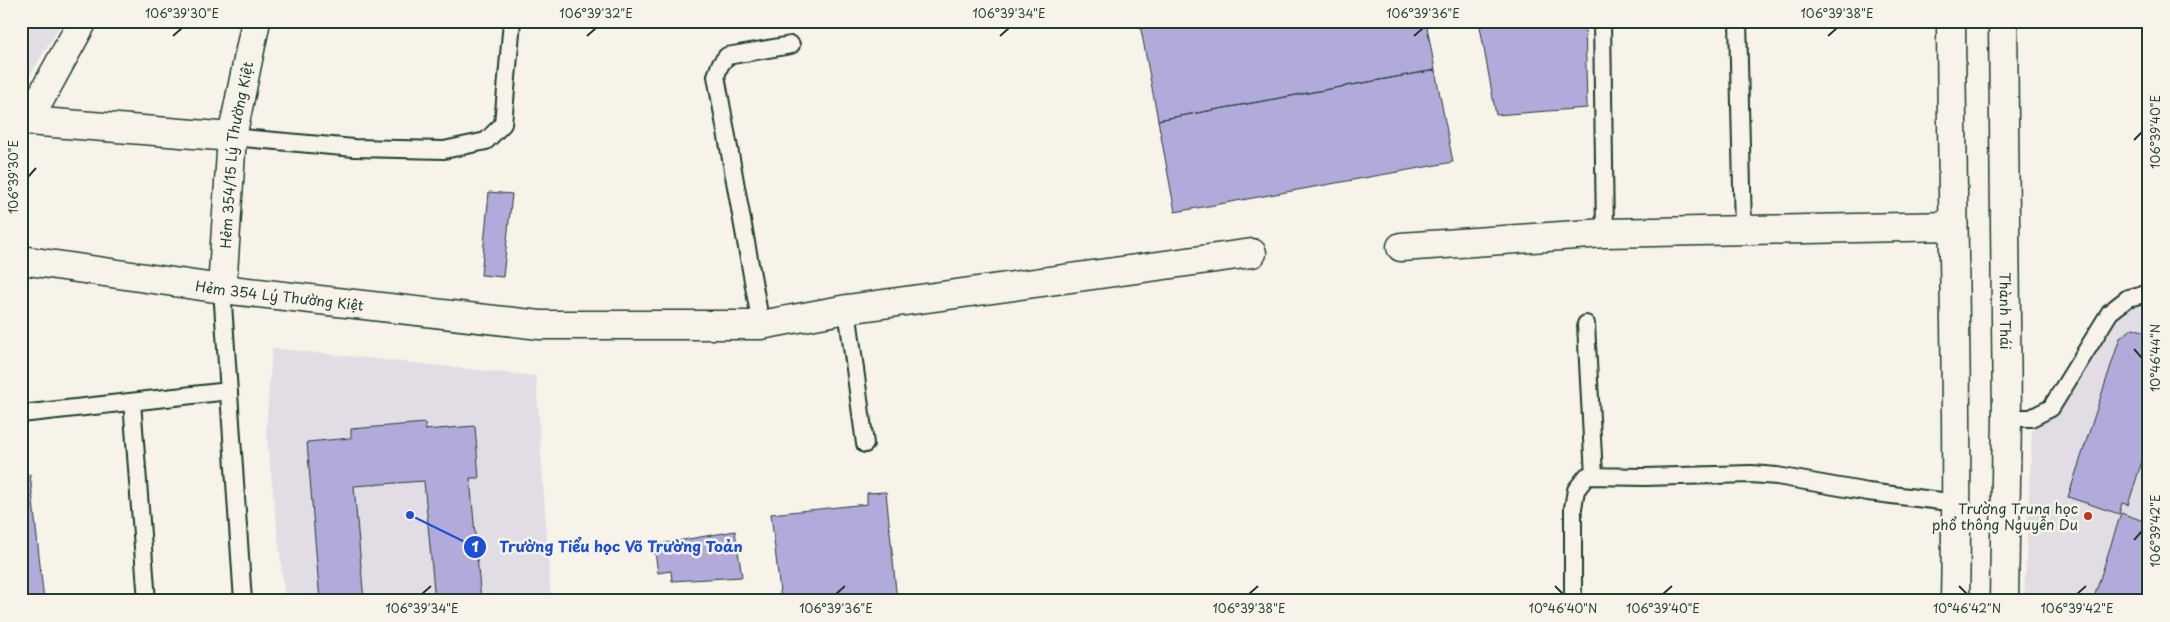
<svg xmlns="http://www.w3.org/2000/svg" width="2170" height="622" font-family="'Playpen Sans',sans-serif">
<rect width="100%" height="100%" fill="#f7f3e8"/>
<filter id="ink" filterUnits="userSpaceOnUse"><feTurbulence type="fractalNoise" baseFrequency=".02" numOctaves="2"/><feDisplacementMap in="SourceGraphic" scale="10" xChannelSelector="R" yChannelSelector="G"/><feConvolveMatrix kernelMatrix="1 2 1 2 8 2 1 2 1" color-interpolation-filters="sRGB"/></filter>
<g filter="url(#ink)">
<!-- built -->
<path fill="#e2dde4" d="M21,21h42l-42,69z
M2136,304l13,1v296h-125l8,-171 23,-14 60,-96z
M272,348l264,28 15,225h-266l-19,-172z"/>
<!-- building -->
<path fill="#b2aadb" stroke="#1f3d34" d="M1155,21h271l9,49 -277,50 -18,-96z
M1479,21h106l2,87 -91,7z
M1435,70l18,92 -278,50 -17,-92z
M489,192l23,2 -9,83 -22,-2z
M2133,328l16,5v106l-21,66 -6,-2 -3,11 -51,-17 52,-159z
M425,423v7l50,-4 4,52h-9l11,123h-46l-11,-120 -70,5 10,115h-44l-13,-159 44,-4v-9z
M30,474l14,127h-23v-126z
M886,492l11,109h-116l-10,-87 96,-10v-11z
M2121,513l28,10v78h-56z
M735,531l7,46 -70,4 -1,-10 -13,2 -4,-28z"/>
<g fill="none" stroke-linecap="round" stroke-linejoin="round">
<defs>
<path id="lane" d="M1602,21l3,212
M1738,21l5,208
M232,137l122,11 90,2 42,-9 17,-17 9,-103
M222,289l21,312
M847,309l18,135
M1586,324l8,152
M761,325l-45,-249 4,-11 7,-9 64,-11
M132,402l15,199
M21,414l208,-23
M2007,418h24l20,-10 59,-96 18,-14 21,-5
M1573,601v-93l3,-18 11,-14 58,1 106,-3 26,2 91,16 89,11"/>
<g id="street">
<path d="M83,21l-55,100 204,16"/>
<path d="M1401,247l204,-14 347,-7"/>
<path id="s1" d="M21,260l201,29 318,36h221l86,-16 405,-56"/>
<path id="s2" d="M222,289l10,-152 24,-116"/>
</g>
<g id="secondary">
<path d="M1951,21c1,193 8,387 4,580"/>
<path id="s3" d="M2003,21l4,397 -3,183"/>
</g>
</defs>
<!-- lane casing -->
<use href="#lane" stroke="#1f3d34" stroke-width="20"/>
<!-- street casing -->
<use href="#street" stroke="#1f3d34" stroke-width="31"/>
<!-- secondary casing -->
<use href="#secondary" stroke="#1f3d34" stroke-width="31"/>
<!-- lane -->
<use href="#lane" stroke="#f7f3e8" stroke-width="16"/>
<!-- street -->
<use href="#street" stroke="#f7f3e8" stroke-width="28"/>
<!-- secondary -->
<use href="#secondary" stroke="#f7f3e8" stroke-width="28"/>
</g>
</g>
<!-- ticks -->
<path fill="none" stroke="#1f3d34" stroke-width="2" d="M173,36l9,-8M587,36l9,-8M1000,36l9,-8M1414,36l9,-8M1828,36l9,-8M2134,140l8,-8M28,177l8,-9M2134,349l8,9M2134,540l8,-9M1555,586l8,8M1959,586l8,8M422,594l9,-8M836,594l9,-8M1249,594l9,-8M1663,594l9,-8M2077,594l9,-8"/>
<!-- markers -->
<circle fill="#c8321e" stroke="#f7f3e8" stroke-width="2" cx="2088" cy="516" r="5"/>
<g text-anchor="middle" dominant-baseline="central" stroke-width="5" stroke-linejoin="round" paint-order="stroke">
<!-- street labels -->
<g font-size="14" fill="#1f3d34" stroke="#f7f3e8">
<text stroke="none"><textPath href="#s2" startOffset="135">Hẻm 354/15 Lý Thường Kiệt</textPath></text>
<text stroke="none"><textPath href="#s1" startOffset="261">Hẻm 354 Lý Thường Kiệt</textPath></text>
<text stroke="none"><textPath href="#s3" startOffset="290">Thành Thái</textPath></text>
</g>
<!-- poi labels -->
<g font-size="14" fill="#1f3d34" stroke="#f7f3e8" text-anchor="end">
<text x="2078" y="508">Trường Trung học<tspan x="2078" dy="16">phổ thông Nguyễn Du</tspan></text>
</g>
</g>
<!-- callouts -->
<path fill="none" stroke="#1d4ed8" stroke-width="2" d="M410 515L475 547"/>
<g fill="#1d4ed8" stroke="#f7f3e8" stroke-width="2">
<circle cx="410" cy="515" r="5"/>
<circle cx="475" cy="547" r="12"/>
</g>
<g font-size="15" text-anchor="middle" font-weight="bold" fill="#fff">
<text x="475" y="552">1</text>
</g>
<g font-size="15" text-anchor="middle" font-weight="bold" fill="#1d4ed8" stroke="#f7f3e8" stroke-width="5" stroke-linejoin="round" paint-order="stroke">
<text x="621" y="552">Trường Tiểu học Võ Trường Toản</text>
</g>
<!-- margin -->
<rect width="2170" height="622" fill="none" stroke="#f7f3e8" stroke-width="55"/>
<rect x="28" y="28" width="2114" height="566" fill="none" stroke="#1f3d34" stroke-width="2"/>
<g font-size="12" text-anchor="middle" fill="#1f3d34">
<text x="182" y="18">106°39'30"E</text>
<text x="596" y="18">106°39'32"E</text>
<text x="1009" y="18">106°39'34"E</text>
<text x="1423" y="18">106°39'36"E</text>
<text x="1837" y="18">106°39'38"E</text>
<text transform="translate(2156 132) rotate(-90)" y="4">106°39'40"E</text>
<text transform="translate(14 177) rotate(-90)" y="4">106°39'30"E</text>
<text transform="translate(2156 358) rotate(-90)" y="4">10°46'44"N</text>
<text transform="translate(2156 531) rotate(-90)" y="4">106°39'42"E</text>
<text x="422" y="613">106°39'34"E</text>
<text x="836" y="613">106°39'36"E</text>
<text x="1249" y="613">106°39'38"E</text>
<text x="1563" y="613">10°46'40"N</text>
<text x="1663" y="613">106°39'40"E</text>
<text x="1967" y="613">10°46'42"N</text>
<text x="2077" y="613">106°39'42"E</text>
</g>
</svg>
